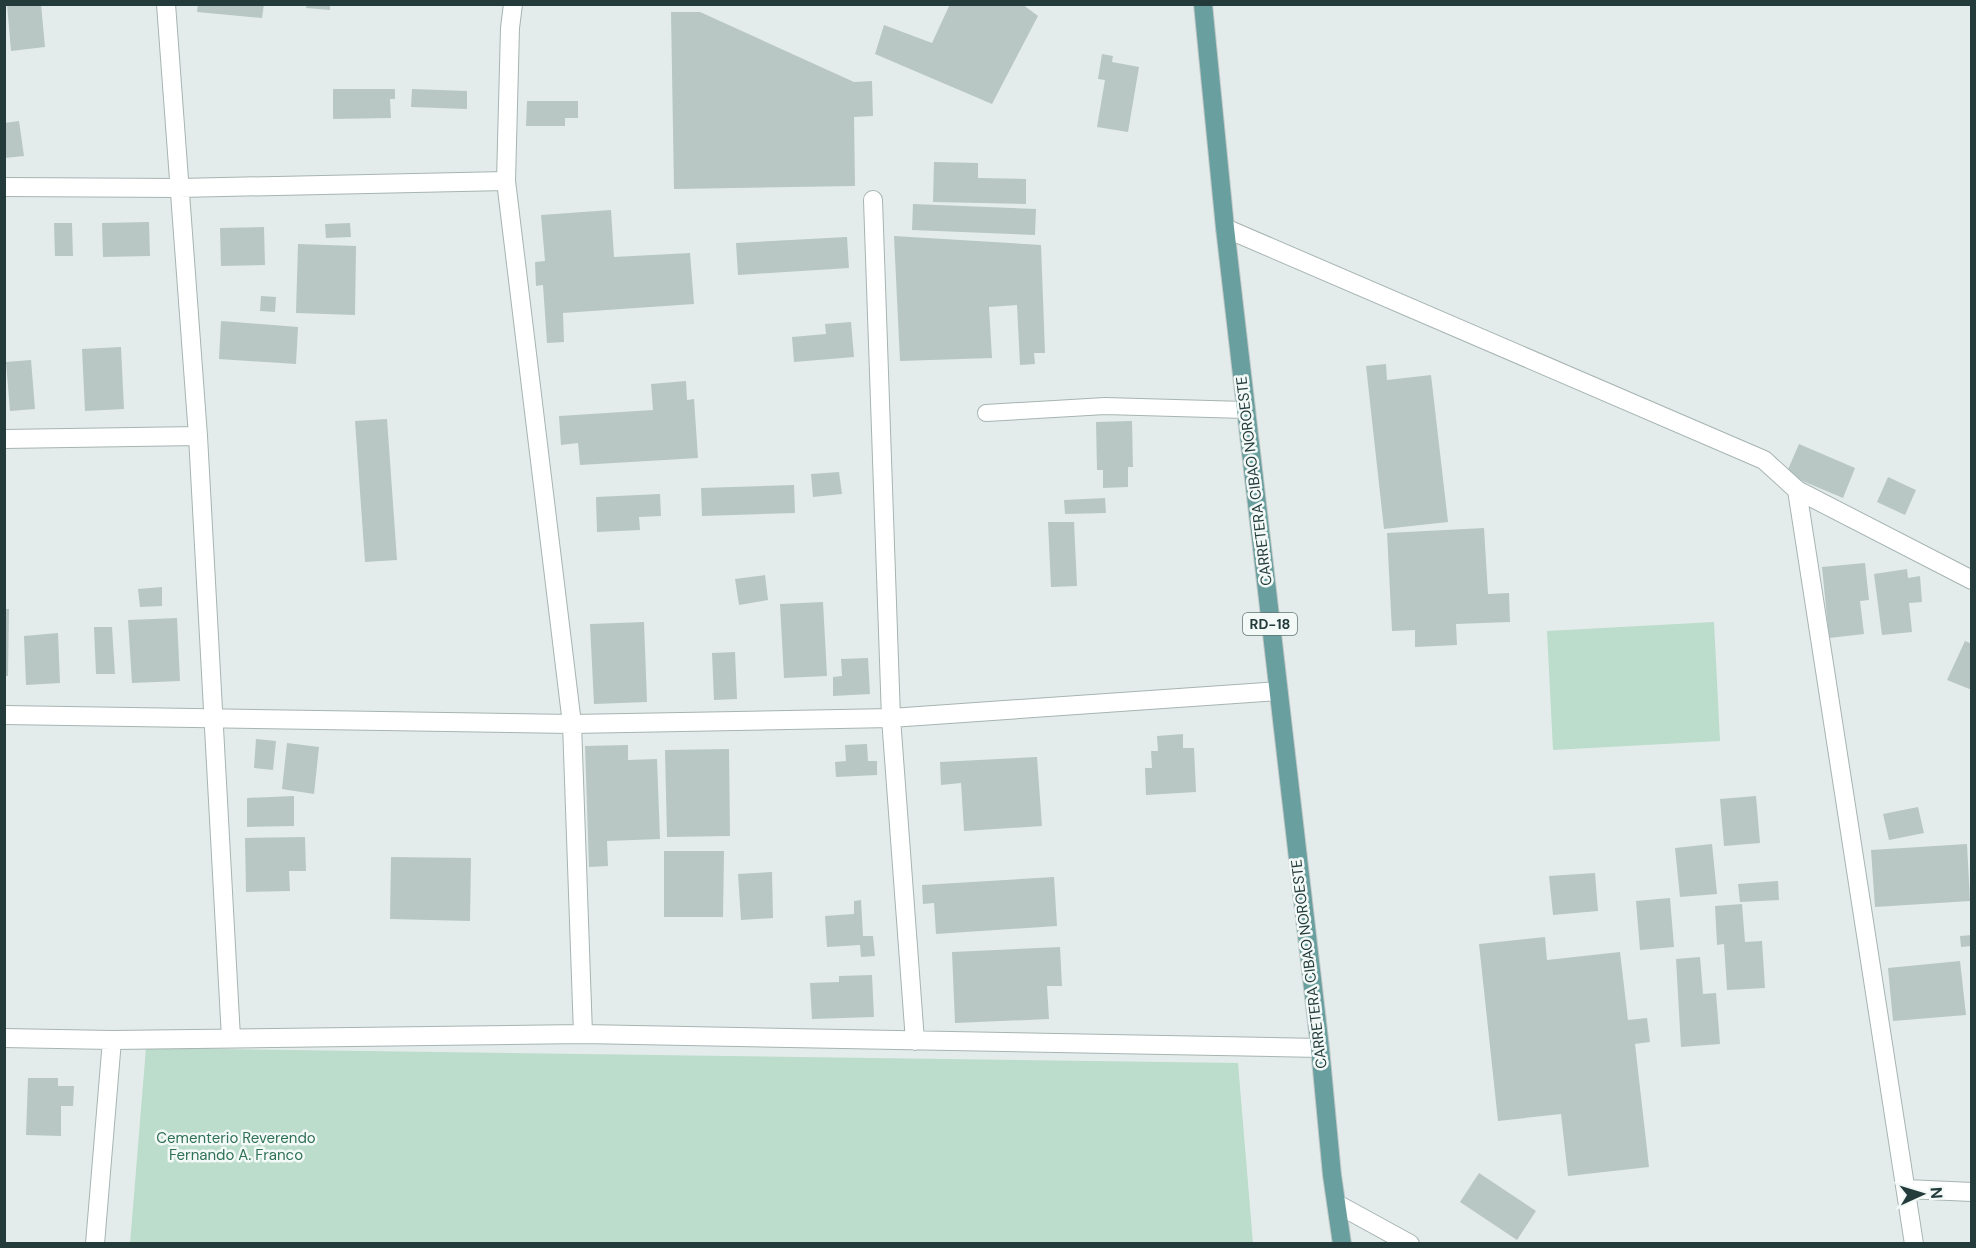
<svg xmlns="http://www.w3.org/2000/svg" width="1976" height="1248" font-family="'DM Sans',sans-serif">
<rect width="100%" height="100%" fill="#e3ecea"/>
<!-- green -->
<path fill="#bcdccc" d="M1714,622l6,119 -167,9 -6,-119z
M146,1048l1092,15 15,180 -1123,1z"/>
<!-- building -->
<path fill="#b8c7c3" d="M7,4h34l4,43 -34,4z
M198,4h66l-2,14 -65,-6z
M307,4h23v6l-24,-2z
M950,4h72l16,12 -46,88 -117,-50 9,-29 48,18z
M671,12h29l154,70 18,-1 1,35 -19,1 1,69 -181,3z
M1102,54l11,2 -1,6 27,5 -11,65 -31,-5 8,-47 -7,-1z
M333,89h62v10h-5l1,19 -58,1z
M412,89l55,2v18l-56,-2z
M527,101h51v17h-13v8h-39z
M19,121l5,35 -20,2v-35z
M934,162l44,1v15l48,1v25l-93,-2z
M913,204l123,5 -1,26 -123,-5z
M611,210l3,47 76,-4 4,51 -131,9 1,29 -17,1 -4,-58 -7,1 -1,-24 10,-1 -4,-46z
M149,222l1,34 -47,1 -1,-34z
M54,223h18l1,33h-18z
M350,223l1,14 -25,1 -1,-14z
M264,227l1,38 -44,1 -1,-38z
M894,236l147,9 4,108h-11l1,11 -15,1 -3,-60 -28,2 3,51 -92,3z
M847,237l2,31 -111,7 -2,-32z
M298,244l58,2 -1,69 -59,-2z
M261,296l15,1 -1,15 -15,-1z
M221,321l77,6 -2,37 -77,-5z
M851,322l3,35 -60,5 -2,-25 34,-3 -1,-10z
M121,347l3,62 -39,2 -3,-62z
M31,360l4,49 -25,2 -4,-49z
M1386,364l1,16 44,-5 17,147 -64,7 -18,-163z
M686,381l1,19 7,-1 4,59 -118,7 -2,-22 -17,2 -2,-29 94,-6 -2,-26z
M387,419l10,141 -32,2 -10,-141z
M1132,421l1,46h-5v20l-25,1v-18h-6l-1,-48z
M1799,444l56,24 -12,30 -57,-24z
M839,472l3,22 -29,3 -2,-23z
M1888,477l28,13 -11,25 -28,-13z
M794,485l1,28 -93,3 -1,-28z
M660,494l1,22 -22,1 1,13 -43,2 -1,-35z
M1105,498l1,15 -41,1 -1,-14z
M1048,522h26l3,64 -26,1z
M1484,528l4,66 21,-1 1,29 -54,2 1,21 -42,2v-17l-23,1 -5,-98z
M1865,563l4,37 -9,1 4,33 -35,4 -7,-71z
M1907,569l1,9 12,-2 2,26 -13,1 3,29 -30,3 -8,-61z
M765,575l3,25 -29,5 -4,-26z
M162,587v19l-22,1 -2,-18z
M823,602l4,74 -43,2 -4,-74z
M4,609h5l-1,67h-4z
M177,618l3,63 -48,2 -4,-63z
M644,622l3,80 -53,2 -4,-80z
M94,627h18l3,47h-19z
M58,633l2,50 -34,2 -2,-49z
M1965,641l7,3v46l-25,-10z
M735,652l2,47 -23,1 -2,-47z
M868,658l2,36 -37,2v-19l9,-1 -1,-17z
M1183,734v14h11l2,44 -50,3 -1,-27h7l-1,-17h7l-1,-15z
M256,739l20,2 -3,29 -19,-2z
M287,743l32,4 -5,47 -32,-5z
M867,744l1,17h9v14l-41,2 -1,-15 11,-1 -1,-16z
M628,745v15l29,-1 3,80 -53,2 1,25 -19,1 -4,-121z
M729,749l1,87 -63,1 -2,-87z
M1037,757l5,69 -78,5 -3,-48 -20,2 -1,-23z
M294,796v30l-47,1v-29z
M1756,796l4,47 -36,3 -4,-47z
M1918,807l6,26 -35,7 -6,-26z
M305,837l1,34h-17l1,20 -44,1 -1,-54z
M1712,844l5,50 -37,3 -5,-49z
M1967,844l3,57 -95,6 -4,-57z
M664,851h60l-1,66h-59z
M391,857l80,1 -1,63 -80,-2z
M772,872l1,46 -32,2 -3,-46z
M1595,873l3,38 -45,4 -4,-39z
M1054,877l3,49 -121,8 -2,-31 -11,1 -1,-19z
M1778,881l1,19 -39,2 -2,-18z
M1670,898l4,49 -34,3 -4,-49z
M861,900l2,36h10l2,20 -14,1 -1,-12 -33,2 -2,-31 29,-2v-13z
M1742,904l3,38 17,-1 3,47 -38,2 -3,-46 -7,1 -2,-39z
M1972,935v11l-11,1 -1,-11z
M1545,937l2,23 73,-8 8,68 19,-2 3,24 -15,2 14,123 -81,9 -7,-62 -63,7 -19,-177z
M1060,947l2,39h-15l2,33 -94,4 -3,-71z
M1700,957l3,37 13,-1 4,51 -39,3 -5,-88z
M1960,961l6,54 -73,6 -5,-53z
M872,975l2,42 -62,2 -2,-36 29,-1v-6z
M28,1078h30v8h16l-1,20h-12v30l-35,-1z
M1479,1173l57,38 -19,29 -57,-38z"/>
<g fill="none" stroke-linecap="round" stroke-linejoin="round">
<defs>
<path id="lane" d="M986,413l119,-7 140,4"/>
<path id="street" d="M166,4l32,432 33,602
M513,4l-3,24 -4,153 66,543 11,310
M4,187l175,1 327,-7
M873,200l18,518 24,323
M1225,228l539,232 33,30 175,90
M4,439l194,-3
M1797,490l117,754
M4,715l568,9 319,-6 387,-27
M4,1038l108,2 471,-6 737,14
M1906,1189l66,3
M1337,1204l73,40
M95,1244l17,-204"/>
<path id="primary" d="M1203,4l22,224 95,820 12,127 10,69"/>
</defs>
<!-- lane casing -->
<use href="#lane" stroke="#a6b4b2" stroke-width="18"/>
<!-- street casing -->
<use href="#street" stroke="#a6b4b2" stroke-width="20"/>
<!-- primary casing -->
<use href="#primary" stroke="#c1c8c8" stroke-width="20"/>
<!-- lane -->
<use href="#lane" stroke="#fff" stroke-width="16"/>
<!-- street -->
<use href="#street" stroke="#fff" stroke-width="18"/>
<!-- primary -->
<use href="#primary" stroke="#699f9e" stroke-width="18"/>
</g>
<g text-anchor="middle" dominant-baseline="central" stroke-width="5" stroke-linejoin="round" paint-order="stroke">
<!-- shield labels -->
<rect fill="#f3f9f7" stroke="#617573" stroke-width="1.5" x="1243" y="613" width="54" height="22" rx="4.5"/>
<g font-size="14" font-weight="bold" fill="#233c3b">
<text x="1270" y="624">RD-18</text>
</g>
<!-- street labels -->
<g font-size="15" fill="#233c3b" stroke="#f3f9f7">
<text transform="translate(1254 481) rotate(-97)">CARRETERA CIBAO NOROESTE</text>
<text transform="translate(1309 964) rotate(-97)">CARRETERA CIBAO NOROESTE</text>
</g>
<!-- park labels -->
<g font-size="15" fill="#2f7158" stroke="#f3f9f7">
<text x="236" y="1138">Cementerio Reverendo<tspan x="236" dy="17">Fernando A. Franco</tspan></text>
</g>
</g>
<!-- border -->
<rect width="1976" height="1248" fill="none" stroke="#233c3b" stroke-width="12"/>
<!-- north arrow -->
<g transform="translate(1922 1194) rotate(86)" stroke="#f3f9f7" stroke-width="4.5" paint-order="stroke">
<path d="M0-4.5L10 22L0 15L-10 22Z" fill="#233c3b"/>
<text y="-9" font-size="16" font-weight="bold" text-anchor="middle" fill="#233c3b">N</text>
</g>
</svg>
